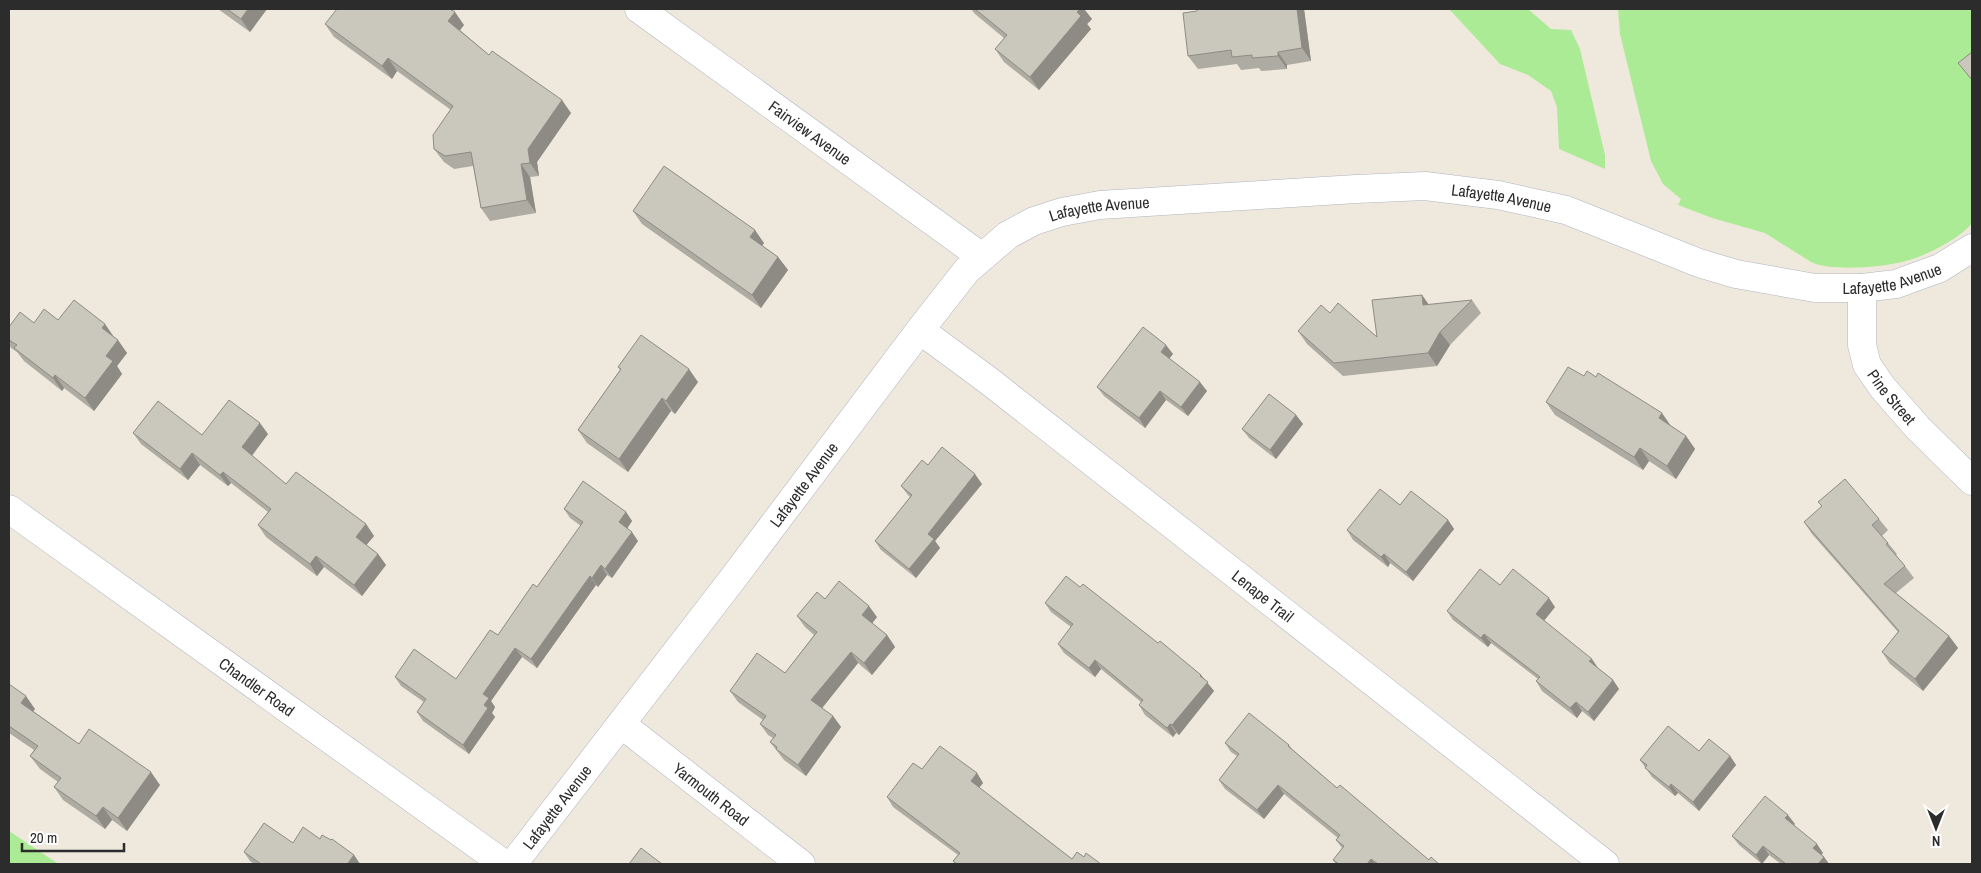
<svg xmlns="http://www.w3.org/2000/svg" width="1981" height="873" font-family="'Archivo Narrow',sans-serif">
<rect width="100%" height="100%" fill="#efe9dd"/>
<!-- green -->
<path fill="#aceb95" d="M1449,9h79l23,20 20,1 9,19 25,106v14l-46,-20 -2,-42 -6,-16 -23,-16 -28,-11z
M1618,9h354v214c-12,16 -47,33 -66,38 -22,6 -74,11 -95,1l-46,-29 -53,-15 -34,-13 3,-6 -18,-15 -12,-23 -31,-127z
M9,831l45,30 5,3h-50z"/>
<g fill="none" stroke-linecap="round" stroke-linejoin="round">
<defs>
<g id="street">
<path id="s1" d="M639,9l343,248"/>
<path id="s2" d="M1862,288v57l5,20 16,23 35,40 54,53"/>
<path id="s3" d="M920,330l69,51 616,483"/>
<path id="s4" d="M9,509l495,355"/>
<path id="s5" d="M621,724l180,140"/>
</g>
<g id="secondary">
<path id="s6" d="M513,864l218,-283 189,-251 47,-60 41,-35 26,-14 28,-9 38,-7 256,-16 69,-3 73,9 68,15 133,53 37,11 79,14h47l34,-4 44,-16 32,-20"/>
</g>
</defs>
<!-- street casing -->
<use href="#street" stroke="#b1b3c1" stroke-width="29"/>
<!-- secondary casing -->
<use href="#secondary" stroke="#b1b3c1" stroke-width="29"/>
<!-- street -->
<use href="#street" stroke="#fff" stroke-width="28"/>
<!-- secondary -->
<use href="#secondary" stroke="#fff" stroke-width="28"/>
</g>
<!-- wall -->
<path fill="#aeaba2" d="M218,9h49l-17,23z
M971,9h113l8,10 -5,5 4,5 -52,61 -35,-28 -9,-13 9,-11 -29,-24z
M1304,9l7,52 -24,4v4l-26,2 -2,-3 -18,2 -4,-6 -39,5 -10,-13z
M325,24l139,1 -4,5 29,25 82,58 -34,49 2,14 -9,1 6,36 -46,8 -9,-13 -8,-42 -19,3 -10,-7 -10,-13 17,-39 -54,-39 -5,8 -58,-42z
M633,211l131,32 -2,3 16,11 10,13 -27,38 -119,-84z
M1422,295l7,10 43,-5 9,13 -31,32 -13,21 -94,10 -36,-32 -9,-13 32,-18 47,24z
M58,320l56,17 13,16 -10,13 5,8 -28,37 -30,-23 -2,3 -38,-30 -7,-9 -6,-4 -2,-4v-17z
M1173,354l-4,5 38,32 -19,25 -22,-16 -21,28 -41,-32 -7,-9z
M618,367l80,15 -23,32 -4,-3 -43,61 -41,-29 -9,-13 42,-60z
M1584,376l86,49 16,11 9,13 -19,30 -27,-18 -6,9 -88,-55 -9,-13z
M1296,415l7,9 -27,35 -27,-21 -7,-9z
M133,433l69,2 66,-1 -16,22 34,28 80,40 8,12 -8,9 12,9 8,11 -24,31 -38,-29 -7,9 -51,-39 -8,-12 10,-13 -37,-29 -3,3 -28,-21 -12,15 -47,-36z
M928,465l54,19 -47,57 5,7 -24,30 -35,-28 -6,-9 35,-44 -2,-2 -7,-9z
M1818,502l61,17 9,11 -6,6 6,7 9,11 -1,1 9,11 9,12 -18,15 53,43 9,12 -35,43 -33,-27 -8,-12 16,-20 -86,-98 -8,-12 18,-15z
M1400,505l48,15 6,9 -41,52 -23,-18 -2,4 -35,-27 -6,-10z
M564,509l62,3 6,9 -5,7 11,13 -26,37 -5,-3 -9,12 -2,-2 -59,83 -15,-11 -31,44 4,6 -3,6 3,4 -26,37 -46,-33 -6,-9 7,-10 -23,-16 -6,-9 61,2 42,-44 39,-48 44,-61 -11,-8z
M1500,585l55,22 -11,14 54,47 15,12 6,9 -25,32 -12,-10 -5,7 -35,-27 -6,-10 2,-2 -47,-36 -3,4 -35,-27 -6,-9z
M1080,587l121,88 13,16 -35,44 -3,-2 -3,4 -28,-22 -6,-10 2,-3 -40,-33 -6,8 -31,-24 -6,-9 13,-17 -20,-15 -6,-9z
M797,616l80,1 -5,6 15,12 8,12 -23,28 -14,-12 -36,45 11,8 8,11 -35,49 -22,-16 -14,-18 3,-4 -5,-3 -8,-11 3,-4 -25,-18 -8,-11 55,-18 29,-38 -9,-8z
M9,684l26,25 -2,2 46,33 81,41 -33,46 -15,-11 -7,9 -42,-29 -9,-13 4,-5 -18,-13 -10,-13 4,-6 -25,-17z
M1225,743l64,2 3,4 45,39 92,72 10,4h-103l-3,-4 9,-12 -6,-8 2,-2 -54,-44 -20,25 -39,-30 -6,-9 18,-24 -6,-4z
M1699,751l31,5 6,9 -37,46 -21,-18 -3,3 -23,-19 -12,-17z
M922,769l55,4 6,10 -4,5 93,71 12,-2 17,7h-146l-2,-3 5,-6 -65,-48 -6,-10z
M1795,824l-1,1 29,28 -2,2 3,2 5,7h-48l-12,-9 -7,9 -23,-19 -7,-9z
M320,839l11,1 23,15 6,9h-106l-4,-3 -6,-9z"/>
<!-- shaded-wall -->
<path fill="#8d8b84" d="M248,9h19l-17,23 -9,-13z
M1080,9h4l8,10 -5,5 4,5 -52,61 -9,-13z
M1297,9h7l7,52 -9,-13z
M455,12l9,13 -7,9 -9,-13z
M1278,52l9,13v4l-9,-13z
M388,58l9,13 -5,8 -10,-13z
M562,100l9,13 -34,49 2,14 -9,-13 -2,-14z
M521,164l9,13 6,36 -9,-13z
M755,230l9,13 -5,7 -9,-13z
M778,257l10,13 -27,38 -9,-13z
M1422,295l9,13 -8,-3z
M105,324l9,13 -12,-9z
M1440,332l10,13 -13,21 -9,-13z
M118,340l9,13 -10,13 5,8 -28,37 -9,-13 21,-42z
M1166,345l7,9 -6,7 -6,-9z
M689,369l9,13 -23,32 -9,-13z
M55,375l9,13 -2,3 -9,-13z
M1200,382l7,9 -19,25 -7,-9z
M1160,391l6,9 -21,28 -6,-10z
M662,398l9,13 -43,61 -9,-13z
M1662,413l9,13 -12,-8z
M1296,415l7,9 -27,35 -6,-9z
M260,423l8,11 -19,25 -7,-12z
M1686,436l9,13 -19,30 -9,-13z
M1640,448l9,13 -6,9 -9,-13z
M192,453l8,12 -12,15 -8,-11z
M223,472l8,11 -3,3 -8,-11z
M975,474l7,10 -47,57 5,7 -24,30 -7,-9 19,-35z
M626,512l6,9 -7,11 -6,-10z
M1448,520l6,9 -41,52 -7,-9z
M366,524l8,12 -10,12 -8,-11z
M632,532l6,9 -26,37 -7,-9z
M378,554l8,11 -24,31 -8,-11z
M1384,554l6,9 -2,4 -7,-10z
M316,556l8,11 -7,9 -7,-12z
M601,565l6,10 -9,12 -6,-9z
M590,576l6,9 -59,83 -6,-9z
M1549,598l6,9 -13,16 -6,-9z
M869,606l8,11 -7,9 -8,-11z
M1484,634l7,9 -3,4 -7,-9z
M887,635l8,12 -23,28 -8,-12z
M1949,636l9,12 -35,43 -8,-12z
M515,648l7,9 -31,44 4,6 -3,6 3,4 -26,37 -6,-9 20,-51z
M851,652l7,11 -39,49 -8,-12z
M1592,659l6,9 -9,-7z
M1095,660l6,9 -6,8 -6,-9z
M1201,675l13,16 -35,44 -7,-10z
M1613,680l6,9 -25,32 -6,-9z
M26,696l9,13 -5,7 -9,-13z
M1576,702l6,9 -5,7 -7,-10z
M833,716l8,11 -35,49 -8,-11z
M1170,724l6,9 -3,4 -6,-9z
M1730,756l6,9 -37,46 -6,-9z
M151,772l9,13 -33,46 -9,-13z
M977,773l6,10 -6,7 -6,-9z
M1671,784l7,9 -3,3 -6,-9z
M1278,785l6,9 -20,25 -7,-9z
M103,807l9,13 -7,9 -9,-13z
M1788,815l7,9 -3,3 -7,-9z
M1817,844l6,9 -4,4 -6,-9z
M1763,846l6,9 -7,9 -6,-9z
M354,855l6,9h-12v-1z
M1824,857l5,7h-11z
M1371,859l4,5h-8z"/>
<!-- building -->
<path fill="#cac7bc" stroke="#8d8b84" d="M227,9h21l-7,10z
M337,9h113l5,3 -7,9 41,34 3,-4 70,49 -34,49 2,14 -9,1 6,36 -46,8 -10,-56 -26,4 -11,-7 -1,-14 20,-29 -65,-48 -6,8 -57,-42z
M975,9h105l-3,3 4,4 -51,61 -35,-28 12,-14z
M1197,9h100l5,39 -24,4v4l-26,2v-3l-20,2 -1,-7 -43,6 -5,-43 14,-2z
M1972,52v28l-14,-17z
M664,166l91,64 -5,7 28,20 -26,38 -119,-84z
M1422,295l1,10 49,-5 -32,32 -12,21 -94,10 -36,-32 23,-26 9,8 8,-10 39,34 -5,-37z
M74,300l31,24 -3,4 16,12 -12,16 7,5 -28,37 -30,-23 -2,3 -39,-30 3,-3 -8,-5v-13l11,-15 14,11 10,-14 14,11z
M1143,327l23,18 -5,7 39,30 -19,25 -21,-16 -21,27 -42,-31z
M641,335l48,34 -23,32 -4,-3 -43,61 -41,-29 43,-61 -3,-2z
M1568,367l16,9 3,-5 9,6 2,-4 64,40 -3,5 27,18 -19,30 -27,-18 -6,9 -88,-55z
M1269,394l27,21 -26,35 -28,-21z
M229,400l31,23 -18,24 44,37 10,-12 70,52 -10,13 22,17 -24,31 -38,-29 -6,8 -52,-39 13,-16 -48,-37 -3,3 -28,-22 -12,16 -47,-36 25,-32 44,34z
M942,447l33,27 -47,60 6,5 -25,30 -34,-28 37,-46 -11,-9 21,-26 6,5z
M1845,479l34,40 -7,6 16,18 -2,1 19,22 -21,18 65,52 -34,43 -33,-27 17,-21 -95,-109 18,-16 -4,-4z
M583,481l43,31 -7,10 13,10 -27,37 -4,-4 -9,13 -2,-2 -59,83 -16,-11 -32,46 6,4 -5,7 4,3 -25,37 -46,-33 9,-13 -31,-22 19,-28 42,30 34,-49 8,5 35,-51 4,3 46,-65 -19,-13z
M1380,489l20,16 11,-14 37,29 -42,52 -22,-18 -3,3 -34,-27z
M1480,569l20,16 13,-16 36,29 -13,16 56,45 -3,2 24,19 -25,32 -12,-10 -6,6 -34,-27 4,-4 -56,-43 -3,4 -34,-27z
M1066,576l14,11 3,-3 75,59 2,-2 41,34 -1,1 8,6 -36,43 -2,-1 -3,4 -28,-23 4,-5 -48,-40 -6,8 -31,-24 15,-20 -28,-21z
M839,581l30,25 -7,9 25,20 -23,28 -13,-11 -40,48 22,16 -35,49 -22,-16 1,-2 -7,-5 6,-7 -16,-11 6,-8 -36,-25 27,-38 28,20 32,-41 -20,-16 20,-24 8,7z
M9,684l17,12 -5,7 58,41 10,-15 62,43 -33,46 -15,-11 -7,9 -42,-29 7,-9 -31,-22 8,-10 -29,-20z
M1249,713l40,32 -1,1 49,42 3,-3 89,75 2,-3 8,7h-61l-7,-5 -4,5h-28l-6,-4 11,-14 -8,-6 4,-5 -62,-50 -21,25 -38,-30 20,-26 -14,-11z
M1668,726l31,25 10,-12 21,17 -37,46 -22,-18 -2,3 -24,-19 2,-3 -7,-5z
M940,746l37,27 -6,8 101,78 5,-7 7,5 2,-4 15,11h-144l-4,-3 7,-8 -73,-56 26,-34 9,6z
M1765,796l23,19 -3,3 32,26 -4,4 11,9 -6,7h-32l-23,-18 -7,9 -24,-19z
M264,823l29,20 10,-16 17,12 2,-4 9,5 1,-1 22,16 -6,8 1,1h-88l-17,-12z
M641,848l21,16h-33z"/>
<g text-anchor="middle" dominant-baseline="central" stroke-width="4" stroke-linejoin="round" paint-order="stroke">
<!-- street labels -->
<g font-size="16" fill="#2c2c2c" stroke="#fff">
<text stroke="none"><textPath href="#s1" startOffset="211">Fairview Avenue</textPath></text>
<text stroke="none"><textPath href="#s6" startOffset="1302">Lafayette Avenue</textPath></text>
<text stroke="none"><textPath href="#s6" startOffset="898">Lafayette Avenue</textPath></text>
<text stroke="none"><textPath href="#s6" startOffset="1708">Lafayette Avenue</textPath></text>
<text stroke="none"><textPath href="#s2" startOffset="118">Pine Street</textPath></text>
<text stroke="none"><textPath href="#s6" startOffset="478">Lafayette Avenue</textPath></text>
<text stroke="none"><textPath href="#s3" startOffset="434">Lenape Trail</textPath></text>
<text stroke="none"><textPath href="#s4" startOffset="305">Chandler Road</textPath></text>
<text stroke="none"><textPath href="#s5" startOffset="114">Yarmouth Road</textPath></text>
<text stroke="none"><textPath href="#s6" startOffset="72">Lafayette Avenue</textPath></text>
</g>
</g>
<!-- border -->
<rect width="1981" height="873" fill="none" stroke="#2c2c2c" stroke-width="20"/>
<!-- north arrow -->
<g transform="translate(1936 828) rotate(180)" stroke="#ffffff" stroke-width="4" paint-order="stroke">
<path d="M0-4L9 19L0 12L-9 19Z" fill="#2c2c2c"/>
<text y="-8" font-size="14" font-weight="bold" text-anchor="middle" fill="#2c2c2c">N</text>
</g>
<!-- scale -->
<path d="M22 843v8h102v-8" fill="none" stroke="#2c2c2c" stroke-width="2.5"/>
<text x="30" y="843" font-size="15" fill="#2c2c2c" stroke="#ffffff" stroke-width="4" paint-order="stroke">20 m</text>
</svg>
